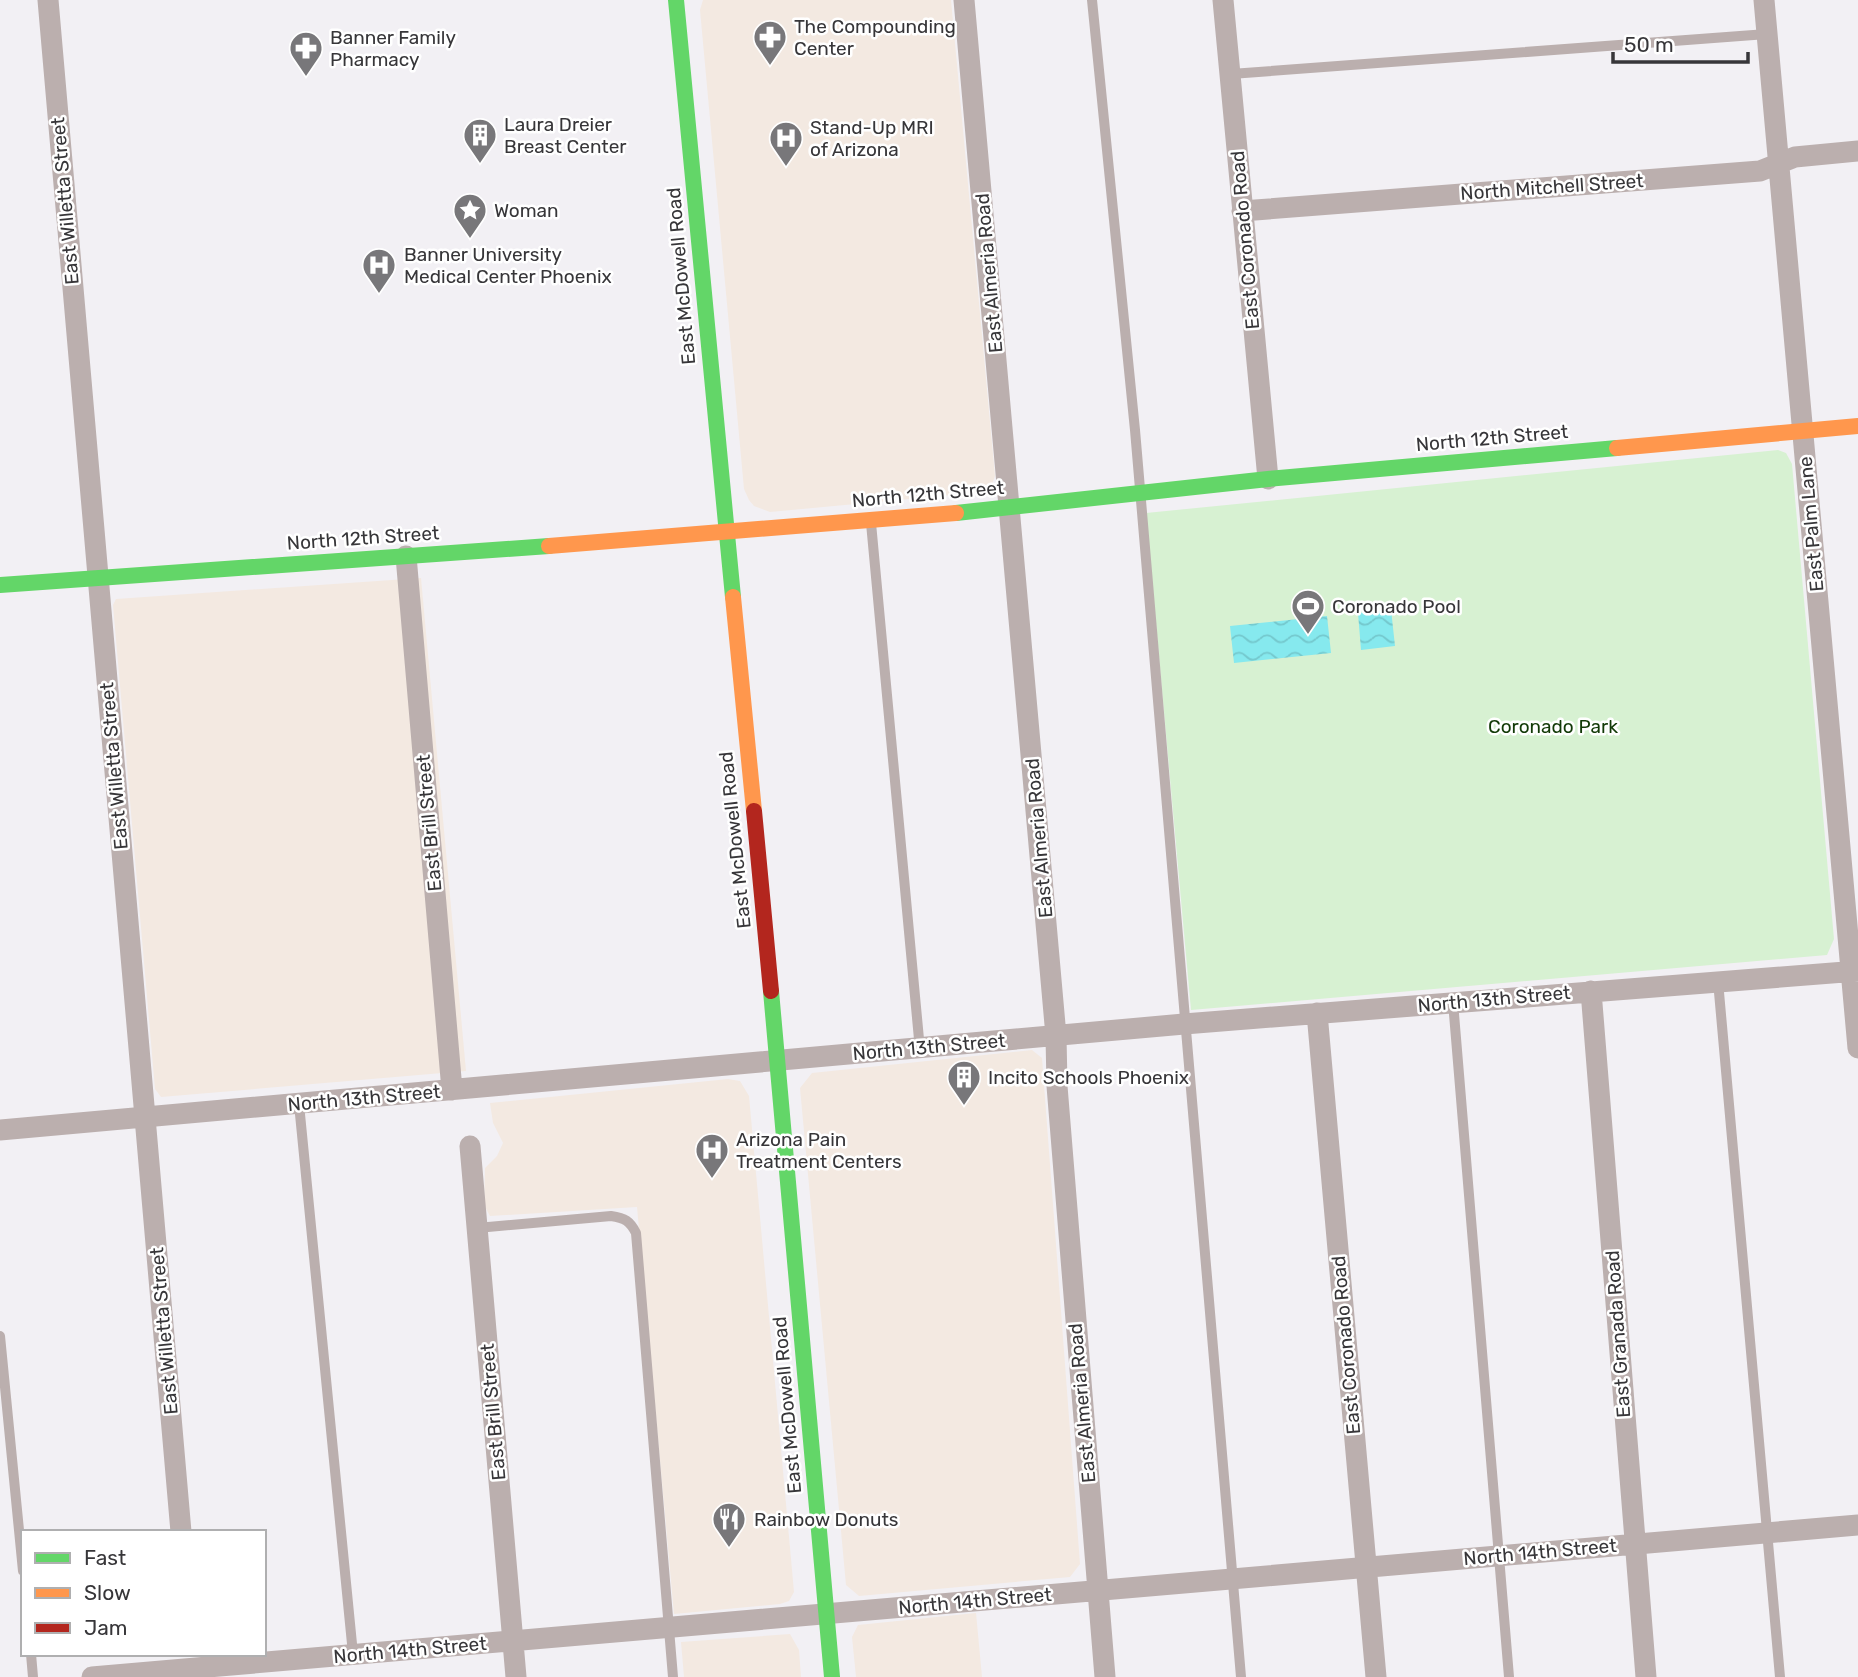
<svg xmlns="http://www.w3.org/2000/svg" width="1858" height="1677" font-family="Rubik,sans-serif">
<defs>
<pattern id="water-waves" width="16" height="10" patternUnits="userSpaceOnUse" patternTransform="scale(1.75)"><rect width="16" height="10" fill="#86e9ee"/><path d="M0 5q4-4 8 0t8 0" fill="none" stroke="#74c8cd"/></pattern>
</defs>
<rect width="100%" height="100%" fill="#f2f0f4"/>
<!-- commercial -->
<path fill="#f3e9e1" d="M703,0h248l44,476 -4,11 -7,5 -214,20 -16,-6 -5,-6 -5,-11 -44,-479z
M421,578l45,493 -305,26 -6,-8 -42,-484 3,-6z
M1032,1050l10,8 38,506 -10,13 -211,19 -13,-11 -46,-497 12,-15z
M728,1079l12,2 9,15 45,496 -5,9 -9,3 -106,10 -37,-407 -147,9 -6,-11 1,-37 12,-12 6,-13 -10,-20 -3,-20z
M976,1613l6,64h-126l-4,-40 6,-12z
M790,1634l9,16 2,27h-117l-3,-35z"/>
<!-- park -->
<path fill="#d7f1d2" d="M1778,450l8,3 6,11 42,475 -7,16 -636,55 -45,-497z"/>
<!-- water -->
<path fill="url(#water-waves)" d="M1391,609l4,37 -34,4 -3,-37z
M1327,616l4,37 -97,10 -4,-37z"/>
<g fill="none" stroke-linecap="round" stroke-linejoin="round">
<!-- lane -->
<path stroke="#bbafae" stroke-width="10" d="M1092,0l43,430 106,1247
M1231,74l536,-40
M871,523l49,527
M1718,981l62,696
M1453,1002l56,675
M299,1104l54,550
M477,1228l134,-12c14,2 19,5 25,17l37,444
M0,1336l23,235
M31,1654l2,23"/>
<!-- street -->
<path stroke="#bbafae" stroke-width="21" d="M48,0l133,1532
M964,0l92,1036 1,50 48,591
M1223,0l45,479
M1764,0l94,1048
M1242,211l518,-40 35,-14 63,-6
M406,556l46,534
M1591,991l55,686
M1317,1013l59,664
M0,1130l1184,-106 674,-53
M470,1146l46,531
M92,1677l1766,-152"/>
<!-- fast -->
<path stroke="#63d668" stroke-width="16" d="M676,0l57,597
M956,513l312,-34 349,-31
M0,585l549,-39
M771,991l61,686"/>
<!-- slow -->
<path stroke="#ff974d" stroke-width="16" d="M1617,448l241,-22
M549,546l407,-33
M733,597l21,214"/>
<!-- jam -->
<path stroke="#b3261e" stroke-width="16" d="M754,811l17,180"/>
</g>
<!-- icons -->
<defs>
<symbol id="pharmacy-pin" viewBox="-11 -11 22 30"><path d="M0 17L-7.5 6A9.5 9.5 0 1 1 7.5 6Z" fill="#78777a" stroke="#fff"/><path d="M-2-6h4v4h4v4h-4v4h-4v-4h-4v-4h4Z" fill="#fff"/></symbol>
<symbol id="building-pin" viewBox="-11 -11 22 30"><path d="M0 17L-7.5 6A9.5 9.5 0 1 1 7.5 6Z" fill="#78777a" stroke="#fff"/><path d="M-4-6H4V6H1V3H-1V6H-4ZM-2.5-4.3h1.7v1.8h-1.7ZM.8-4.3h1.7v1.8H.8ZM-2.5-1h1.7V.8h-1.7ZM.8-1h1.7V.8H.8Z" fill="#fff"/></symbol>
<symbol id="hospital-pin" viewBox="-11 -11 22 30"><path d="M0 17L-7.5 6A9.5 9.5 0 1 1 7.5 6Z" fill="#78777a" stroke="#fff"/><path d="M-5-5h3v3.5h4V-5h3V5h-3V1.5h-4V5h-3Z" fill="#fff"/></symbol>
<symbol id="sight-pin" viewBox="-11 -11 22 30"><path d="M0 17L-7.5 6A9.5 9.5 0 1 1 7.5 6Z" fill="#78777a" stroke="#fff"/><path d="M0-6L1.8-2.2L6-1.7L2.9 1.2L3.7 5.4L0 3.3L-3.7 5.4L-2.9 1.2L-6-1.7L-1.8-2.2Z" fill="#fff"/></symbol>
<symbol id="stadium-pin" viewBox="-11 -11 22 30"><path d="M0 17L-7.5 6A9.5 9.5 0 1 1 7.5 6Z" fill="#78777a" stroke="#fff"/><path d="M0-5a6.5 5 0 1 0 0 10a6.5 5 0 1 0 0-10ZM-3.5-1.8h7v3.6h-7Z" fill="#fff"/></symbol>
<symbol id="restaurant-pin" viewBox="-11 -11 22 30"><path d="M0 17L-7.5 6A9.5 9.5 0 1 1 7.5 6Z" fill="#78777a" stroke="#fff"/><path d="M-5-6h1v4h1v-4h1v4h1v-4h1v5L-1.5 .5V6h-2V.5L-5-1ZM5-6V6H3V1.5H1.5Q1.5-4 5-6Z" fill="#fff"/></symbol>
</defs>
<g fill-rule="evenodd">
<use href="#pharmacy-pin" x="751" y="18" width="38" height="52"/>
<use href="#pharmacy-pin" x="287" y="29" width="38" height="52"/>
<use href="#building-pin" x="461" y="116" width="38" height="52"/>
<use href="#hospital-pin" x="767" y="119" width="38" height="52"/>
<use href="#sight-pin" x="451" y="191" width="38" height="52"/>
<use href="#hospital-pin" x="360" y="246" width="38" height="52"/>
<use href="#stadium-pin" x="1289" y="587" width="38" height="52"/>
<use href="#building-pin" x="945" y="1058" width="38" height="52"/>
<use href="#hospital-pin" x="693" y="1131" width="38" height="52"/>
<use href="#restaurant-pin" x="710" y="1500" width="38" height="52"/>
</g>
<g text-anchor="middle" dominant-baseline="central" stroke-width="5" stroke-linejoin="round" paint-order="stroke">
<!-- poi labels -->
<g font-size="19" fill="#373639" stroke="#fff" text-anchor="start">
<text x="794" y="26">The Compounding<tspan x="794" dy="22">Center</tspan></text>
<text x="330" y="37">Banner Family<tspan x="330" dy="22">Pharmacy</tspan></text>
<text x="504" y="124">Laura Dreier<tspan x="504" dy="22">Breast Center</tspan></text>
<text x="810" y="127">Stand-Up MRI<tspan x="810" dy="22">of Arizona</tspan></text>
<text x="494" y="210">Woman</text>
<text x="404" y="254">Banner University<tspan x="404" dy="22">Medical Center Phoenix</tspan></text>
<text x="1332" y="606">Coronado Pool</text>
<text x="988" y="1077">Incito Schools Phoenix</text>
<text x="736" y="1139">Arizona Pain<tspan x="736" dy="22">Treatment Centers</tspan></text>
<text x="754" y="1519">Rainbow Donuts</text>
</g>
<!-- street labels -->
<g font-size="19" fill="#373639" stroke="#fff">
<text transform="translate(1552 187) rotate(-4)">North Mitchell Street</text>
<text transform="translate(65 201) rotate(-95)">East Willetta Street</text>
<text transform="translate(1245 240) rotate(-95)">East Coronado Road</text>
<text transform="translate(989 273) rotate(-95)">East Almeria Road</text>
<text transform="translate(681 276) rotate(-95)">East McDowell Road</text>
<text transform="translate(1492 438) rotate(-5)">North 12th Street</text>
<text transform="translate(928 494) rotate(-5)">North 12th Street</text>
<text transform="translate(1811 524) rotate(-95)">East Palm Lane</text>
<text transform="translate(363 538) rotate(-4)">North 12th Street</text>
<text transform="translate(114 766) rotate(-95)">East Willetta Street</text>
<text transform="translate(429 823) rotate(-95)">East Brill Street</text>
<text transform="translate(1039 838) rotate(-95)">East Almeria Road</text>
<text transform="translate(735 840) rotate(-96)">East McDowell Road</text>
<text transform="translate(1494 999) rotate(-5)">North 13th Street</text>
<text transform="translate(929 1047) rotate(-5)">North 13th Street</text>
<text transform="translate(364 1098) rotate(-5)">North 13th Street</text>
<text transform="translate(164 1331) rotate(-95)">East Willetta Street</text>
<text transform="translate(1618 1334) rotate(-94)">East Granada Road</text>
<text transform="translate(1346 1345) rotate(-95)">East Coronado Road</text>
<text transform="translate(1082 1403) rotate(-95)">East Almeria Road</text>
<text transform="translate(787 1405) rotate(-95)">East McDowell Road</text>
<text transform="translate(493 1412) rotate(-95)">East Brill Street</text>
<text transform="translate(1540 1552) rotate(-5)">North 14th Street</text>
<text transform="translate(975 1601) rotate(-5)">North 14th Street</text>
<text transform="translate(410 1650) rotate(-5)">North 14th Street</text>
</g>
<!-- park labels -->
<g font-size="19" fill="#123a07" stroke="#fff">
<text x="1553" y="726">Coronado Park</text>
</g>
</g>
<!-- legend -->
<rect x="21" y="1530" width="245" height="126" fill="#ffffff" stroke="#afafb0" stroke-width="2"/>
<rect x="35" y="1553" width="35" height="10" fill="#63d668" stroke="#afafb0" stroke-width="2"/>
<text x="84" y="1565" font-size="21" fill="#373639">Fast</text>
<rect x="35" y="1588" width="35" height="10" fill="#ff974d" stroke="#afafb0" stroke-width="2"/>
<text x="84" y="1600" font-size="21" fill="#373639">Slow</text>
<rect x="35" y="1623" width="35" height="10" fill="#b3261e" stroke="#afafb0" stroke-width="2"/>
<text x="84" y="1635" font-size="21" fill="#373639">Jam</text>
<!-- scale -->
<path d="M1613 52v10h135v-10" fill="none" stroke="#373639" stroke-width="3.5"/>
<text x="1624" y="52" font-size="21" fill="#373639" stroke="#ffffff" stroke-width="5" paint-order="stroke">50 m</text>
</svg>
